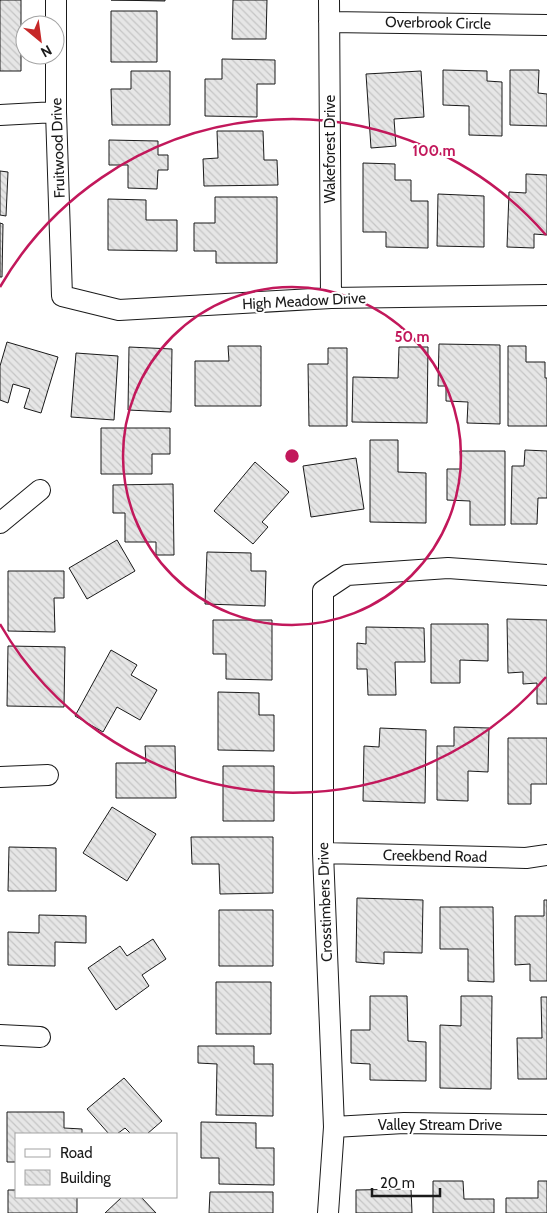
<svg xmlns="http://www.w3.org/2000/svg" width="547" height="1213" font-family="Cabin,sans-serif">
<defs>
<pattern id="building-back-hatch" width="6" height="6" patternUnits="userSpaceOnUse" patternTransform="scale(1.25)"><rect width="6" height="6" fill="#e6e6e6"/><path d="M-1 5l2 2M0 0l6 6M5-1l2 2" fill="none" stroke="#c5c5c5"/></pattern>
</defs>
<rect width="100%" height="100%" fill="#fff"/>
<!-- building -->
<path fill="url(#building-back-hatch)" stroke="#1a1a1a" d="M0,0h21v71h-21z
M111,0h54v1z
M233,0h34l-1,39h-34z
M111,11h46v51h-46z
M222,59l53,1v24h-18v33l-52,-1v-37h17z
M443,70l44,1v10l15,1v54l-33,-1v-29l-26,-1z
M510,70h29l-1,23 9,1v32l-37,-1z
M131,71h39v54h-58l-1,-36h20z
M421,71l3,46 -30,2 2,27 -25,2 -5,-74z
M217,131h46l1,29h13l1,25 -74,1 -1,-27 15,-1z
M109,140l49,1v14h10v15h-10l-1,19 -29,-1v-23h-19z
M363,163l32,1v16h16v21h17v47l-42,-1v-15h-23z
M0,171l8,1 -2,44 -6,-1z
M526,174l21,1v60l-13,-1v14l-27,-1 2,-55 17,1z
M438,194l46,2v51l-47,-1z
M215,197h62v66h-61v-12h-22v-28h21z
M108,199l38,1v20h31v31l-69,-1z
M0,223l3,1 -1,53h-2z
M7,342l51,15 -17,56 -17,-5 6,-19 -17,-5 -5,19 -8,-3v-34z
M439,344l61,1v79l-33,-1 1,-21 -22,-1v-15h-8z
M228,346h33v60h-66v-45h34z
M508,346h18v16h19v16h2v48h-39z
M129,347l43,2 -1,63 -43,-2z
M399,347h29l-1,76 -75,-1 1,-45 45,1z
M328,348h19v78h-38l-1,-62h20z
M76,353l42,3 -4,64 -43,-3z
M101,428h69v26h-18v20h-51z
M370,440h28v32l28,1v50l-56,-1z
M525,450l22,1v47h-9l-1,26h-26l1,-58h12z
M460,451h45v74h-35v-24l-23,-1v-31h14z
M356,458l8,51 -53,8 -8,-51z
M255,462l34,30 -27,30 6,5 -15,17 -39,-33z
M173,484l1,71h-18v-13h-31v-29h-12v-28z
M117,540l18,31 -48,28 -18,-31z
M207,552l44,1v18h15l-1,35 -60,-2z
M8,571h56v27h-10l1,34 -47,-1z
M507,619l40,1v84h-10v-21l-14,1v-12l-15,1z
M213,620h59v60l-46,-1v-25h-13z
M431,624h57v37l-28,-1v23h-29z
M366,627l58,1 1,34h-30l1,33h-28l-1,-26h-10v-26l9,1z
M8,646l57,1 -1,60 -57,-1z
M111,650l26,15 -6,10 26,15 -17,30 -23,-13 -14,25 -28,-16z
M218,692l41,1v22h15v36l-56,-1z
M454,727l35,1 -1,44 -20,-1v30l-31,-1v-54h17z
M380,728l46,2 -1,73 -62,-2 1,-55 15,1z
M508,738h39v46h-16v20h-23z
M145,746h30l1,52h-60v-35h30z
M223,766h51v55h-51z
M112,807l44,27 -29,47 -44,-28z
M191,837h82v56l-53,1 -1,-30h-27z
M9,847l47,1v43h-48z
M357,898l66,2 -1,53 -38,-1v12l-28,-2z
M544,900h3v81h-17v-17l-15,1v-49h29z
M440,907h53l1,75 -26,-1v-32h-28z
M219,910h54v56h-54z
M39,915l47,1v27l-31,-1v24l-47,-1v-33l31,1z
M153,939l13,20 -24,16 7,11 -33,24 -28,-42 32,-22 7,10z
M216,982h55v52h-55z
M370,996h37l1,45 18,1v39l-56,-1v-16l-19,-1v-33h19z
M461,996h31l-1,93 -51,-1v-63l21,1z
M541,997h6v82h-29l-1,-41h25z
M198,1046h56v18h19v52l-57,-1 1,-51 -19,-1z
M124,1078l38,43 -15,13h-16l-6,-6 -8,6h-8l-22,-25z
M7,1112h57v16l18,1v5h-66v28h-9z
M201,1122l55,1v25h18v37l-55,-1v-26h-18z
M433,1181h30l1,18h30v14h-61z
M538,1181h9v32h-41v-15h32z
M411,1189l1,24h-56v-23z
M8,1190h8v7h61v16h-69z
M210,1192h63v21h-64z
M122,1197h19l15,16h-51z"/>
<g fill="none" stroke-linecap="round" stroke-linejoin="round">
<defs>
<path id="street" d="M56,0v112l6,184 57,14 212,-12 216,-3
M329,0l2,298
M329,22l218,3
M0,115l56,-3
M0,523l40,-33
M0,777l48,-2
M323,853l203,5 21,-3
M0,1035l40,2
M334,1127l70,-4 143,2
M328,1213l6,-86 -11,-274v-262l24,-16 101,-7 99,7"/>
</defs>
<!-- street casing -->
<use href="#street" stroke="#1a1a1a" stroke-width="22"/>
<!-- street -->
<use href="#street" stroke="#fff" stroke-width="20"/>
</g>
<!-- distance rings -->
<g fill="none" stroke="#c2185b" stroke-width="2.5">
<circle cx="292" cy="456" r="169"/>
<path d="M546 677A337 337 0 0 1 0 624M0 287A337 337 0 0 1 546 235"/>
</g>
<g text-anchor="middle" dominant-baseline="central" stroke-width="4" stroke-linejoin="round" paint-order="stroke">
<!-- street labels -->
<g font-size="15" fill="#1a1a1a" stroke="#fff">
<text transform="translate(438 23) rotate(1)">Overbrook Circle</text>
<text transform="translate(58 148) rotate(-92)">Fruitwood Drive</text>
<text transform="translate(330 149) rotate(-90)">Wakeforest Drive</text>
<text transform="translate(304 301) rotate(-3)">High Meadow Drive</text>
<text transform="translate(435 856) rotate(1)">Creekbend Road</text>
<text transform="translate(325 902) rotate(-92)">Crosstimbers Drive</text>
<text x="440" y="1125">Valley Stream Drive</text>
</g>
</g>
<circle cx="292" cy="456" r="8" fill="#c2185b" stroke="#fff" stroke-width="2.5"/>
<g font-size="15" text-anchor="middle" font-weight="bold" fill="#c2185b" stroke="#fff" stroke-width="4" stroke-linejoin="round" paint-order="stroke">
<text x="434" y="156">100 m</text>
<text x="412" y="342">50 m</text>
</g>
<!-- legend -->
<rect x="15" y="1133" width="162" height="65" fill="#ffffff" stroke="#a3a3a3"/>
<rect x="25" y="1149" width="25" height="8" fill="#ffffff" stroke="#a3a3a3"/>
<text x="60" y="1158" font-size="15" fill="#1a1a1a">Road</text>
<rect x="25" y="1170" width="25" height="15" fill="url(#building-back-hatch)" stroke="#a3a3a3"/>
<text x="60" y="1183" font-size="15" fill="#1a1a1a">Building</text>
<!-- north arrow -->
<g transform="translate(40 40) rotate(151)"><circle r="24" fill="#ffffff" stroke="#a3a3a3"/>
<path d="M0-4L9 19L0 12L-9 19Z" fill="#c62828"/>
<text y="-8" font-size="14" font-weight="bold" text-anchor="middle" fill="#1a1a1a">N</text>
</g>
<!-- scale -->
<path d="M372 1188v8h68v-8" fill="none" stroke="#1a1a1a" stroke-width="2.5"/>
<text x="380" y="1188" font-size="15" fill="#1a1a1a" stroke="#ffffff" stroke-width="4" paint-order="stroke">20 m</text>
</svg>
